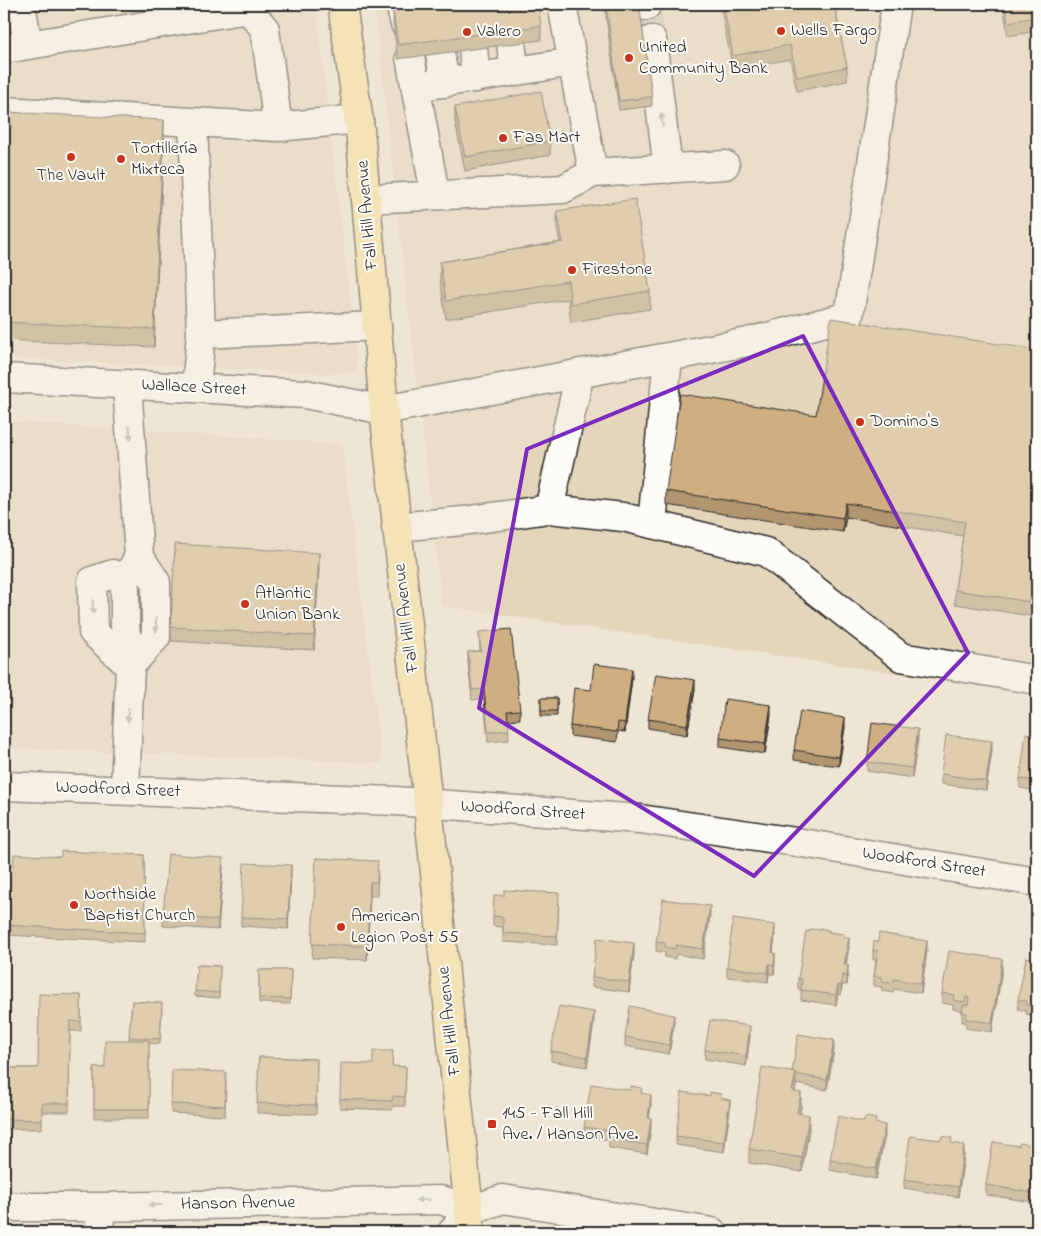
<svg xmlns="http://www.w3.org/2000/svg" width="1041" height="1236" font-family="'Indie Flower',sans-serif">
<rect width="100%" height="100%" fill="#efe5d4"/>
<filter id="ink" filterUnits="userSpaceOnUse"><feTurbulence type="fractalNoise" baseFrequency=".02" numOctaves="2"/><feDisplacementMap in="SourceGraphic" scale="10" xChannelSelector="R" yChannelSelector="G"/><feConvolveMatrix kernelMatrix="1 2 1 2 8 2 1 2 1" color-interpolation-filters="sRGB"/></filter>
<g filter="url(#ink)">
<!-- built -->
<path fill="#e5d5bb" d="M4,4h312l42,368 -23,2 -331,-16z
M374,4h663v690l-595,-88z
M4,421l338,23 40,319 -378,-15z"/>
<g fill="none" stroke-linecap="round" stroke-linejoin="round">
<!-- minor-tunnel -->
<path stroke="#c8c0b2" stroke-width="28" stroke-dasharray="28 14" stroke-linecap="butt" d="M646,6l6,34"/>
<defs>
<path id="minor" d="M21,4l7,41
M646,4v2
M405,24l-3,-12 8,-8
M652,40l16,129
M511,44l4,28
M4,49l244,-40 17,20 13,98
M473,49l3,29
M440,54l5,29
M410,57l25,137
M416,87l157,-25
M4,111l274,16 81,-8
M193,122l8,212 -5,54
M593,173l132,-8
M366,199l197,-10 30,-16 -31,-169
M201,334l176,-8
M4,378l301,16 79,16 364,-68 101,-26 47,-312
M127,384l12,172 17,26v55l-26,29
M549,509l31,-136
M652,524l16,-167
M396,527l67,-6 86,-12 74,8 143,35 135,105 136,23
M113,574l-21,7 1,51 37,34
M4,786l391,15 245,18 156,23 241,40
M125,790l5,-124 -5,-40v-45l14,-25
M4,1207h95l342,-7 29,10
M99,1207l1,25
M452,1232l18,-22 33,-11 209,33"/>
<path id="major" d="M342,4l18,125 24,281 44,394 43,428"/>
</defs>
<!-- minor casing -->
<use href="#minor" stroke="#2b2b2b" stroke-width="31"/>
<!-- major casing -->
<use href="#major" stroke="#2b2b2b" stroke-width="31"/>
<!-- minor -->
<use href="#minor" stroke="#fdfcf7" stroke-width="28"/>
<!-- major -->
<use href="#major" stroke="#f9df96" stroke-width="28"/>
</g>
<!-- wall -->
<path fill="#b29670" stroke="#2b2b2b" d="M605,4h34l13,93v9l-33,4 -14,-100z
M720,4h114l13,63v14l-50,10 -7,-32 -57,11z
M1003,4h34v27l-29,5z
M393,11l148,15v14l-143,19 -5,-34z
M455,107l95,34v14l-85,16 -10,-50z
M4,112l160,26 -10,209 -150,-7z
M557,211l93,80v18l-79,13 -3,-23 -122,20 -6,-39v-18l120,-20 -3,-13z
M1037,350v267l-82,-13v-14l8,-54 -117,-19 -3,15 -177,-27v-14l150,-76z
M319,567l-5,83 -143,-9v-14z
M479,632l41,78v9l-12,1 1,20 -21,2 -4,-43 -12,1 -4,-38v-10l12,-1z
M632,678l-7,54 -7,-1 -1,11 -47,-6v-10l21,-36z
M695,690l-8,45 -39,-7v-9z
M541,698h16v18h-16z
M771,715l-6,39 -45,-7v-9z
M845,727l-6,39 -45,-6v-10z
M1037,735v56l-17,-3v-9z
M918,739l-6,39 -45,-7v-9z
M992,751l-6,39 -45,-6v-10z
M144,855l1,87 -141,-7v-70l9,1 48,-9z
M316,858l62,17 -1,21h-7l-3,64 -55,-2z
M223,868l-5,62 -55,-4v-10z
M291,875l-3,54 -47,-3v-9z
M559,902l-2,43 -54,-3v-15l-10,-1v-10z
M710,916l-7,43 -27,-5 -1,5 -10,-2v-4l-9,-2v-9z
M810,932h19l15,5 5,10 -3,18 2,10 -1,10h-5l-1,10 -3,-1 -2,11 -35,-5v-11h-3v-10z
M775,935l-2,18 2,9 -1,12h-5l-1,8 -41,-5v-10z
M873,950l54,1 -6,42 -27,-4 -1,4 -11,-2v-4l-8,-1v-10l2,-16h-3z
M634,953l-5,39 -37,-5v-10z
M1037,959v57l-11,-2v-3l-8,-2v-9z
M197,965l23,1 -1,32 -24,-2z
M1002,969l-10,63 -26,-4v-6h-4v-11l-9,-2v-4l-11,-2v-10z
M259,970h32l-1,34 -31,-1z
M81,995v36h-11l-1,81h-27v17h-36v-61h32z
M132,1001l30,7 -2,36 -11,-1v75h-55v-50h11l24,-28z
M594,1022l-7,45 -36,-6v-10z
M674,1024l-5,30 -44,-8v-9z
M750,1036l-4,30 -41,-7v-9z
M834,1049l-7,41 -31,-6 -1,8 6,15 -1,7 9,15 -7,43 -53,-9v-14l43,-77z
M259,1057l58,2 -1,55 -59,-1z
M392,1066l14,1 -1,39h-12l-1,4 -52,-2v-9z
M226,1081l-1,35 -54,-3v-9z
M642,1093l9,11 -2,14 2,10 -4,26 -38,-6v-8l-25,-3v-10z
M721,1098l9,11 -6,43 -48,-7v-9z
M876,1123l9,12 -9,44 -46,-9v-10z
M952,1143l12,12 -6,42 -54,-9v-9z
M1030,1149l7,1 -4,52 -47,-7v-10z"/>
<!-- shaded-wall -->
<path fill="#917a5b" stroke="#2b2b2b" d="M164,120v18l-10,209v-18z
M846,503v14l-3,15v-14z
M319,553v14l-5,83v-14z
M632,669v9l-7,54v-9z
M695,680v10l-8,45v-10z
M771,705v10l-6,39v-10z
M845,718v9l-6,39v-9z
M918,729v10l-6,39v-10z
M992,741v10l-6,39v-9z
M223,858v10l-5,62v-10z
M291,865v10l-3,54v-10z
M370,882v14l-3,64v-14z
M710,906v10l-7,43v-10z
M775,925v10l-3,27v-10z
M849,937v10l-5,27v-9z
M927,941v10l-6,42v-9z
M634,943v10l-5,39v-10z
M775,953v9l-1,12v-9z
M1002,959v10l-10,63v-9z
M769,964v10l-1,8v-9z
M848,965v10l-1,10v-9z
M842,975v10l-1,10v-9z
M838,985v9l-2,11v-10z
M594,1012v10l-7,45v-10z
M674,1015v9l-5,30v-9z
M750,1026v10l-4,30v-10z
M834,1040v9l-7,41v-10z
M796,1073v14l-4,18v-14z
M801,1093v14l-4,20v-14z
M651,1095v9l-3,23v-9z
M730,1100v9l-6,43v-10z
M809,1115v14l-7,43v-14z
M651,1118v10l-4,26v-9z
M885,1125v10l-9,44v-10z
M964,1145v10l-6,42v-10z
M1037,1167v9l-4,26v-9z"/>
<!-- building -->
<path fill="#cfaf82" stroke="#2b2b2b" d="M447,4h91l3,22 -143,19 -5,-34z
M606,4h33l13,93 -33,4z
M723,4h111l13,63 -50,10 -7,-32 -57,11z
M1005,4h32v13l-29,5z
M541,91l9,50 -85,16 -10,-50z
M4,112l160,8 -10,209 -150,-7z
M635,199l15,92 -79,13 -3,-23 -122,20 -6,-39 123,-20 -6,-31z
M831,318l206,32v253l-82,-13 10,-68 -119,-19 -3,15 -177,-27 14,-97 136,21z
M4,500h2l-2,49z
M175,544l144,9 -5,83 -143,-9z
M511,629l9,81 -13,1 2,19 -21,2 -4,-43 -12,1 -4,-38 13,-1 -2,-19z
M594,664l38,5 -7,54 -7,-1 -1,10 -47,-6 4,-38 17,2z
M656,674l39,6 -8,45 -39,-6z
M541,698h16v13h-16z
M725,699l46,6 -6,39 -45,-6z
M800,711l45,7 -6,39 -45,-7z
M872,723l46,6 -6,39 -45,-6z
M1026,733l11,2v46l-17,-2z
M946,735l46,6 -6,40 -45,-7z
M61,851l83,4 1,78 -141,-8v-60l9,1 1,-12 47,3z
M168,854l55,4 -5,62 -55,-4z
M316,858l62,3 -1,21h-7l-3,64 -55,-2z
M244,863l47,2 -3,54 -47,-2z
M504,890l55,3 -2,43 -54,-3v-16l-10,-1 1,-21 10,1z
M663,899l47,7 -7,43 -27,-4 -1,4 -10,-2v-4l-9,-1z
M733,919l42,6 -3,27 3,1 -1,12 -5,-1 -1,9 -41,-6z
M820,928l9,2 -1,2 16,2v3h5l-5,28h4l-1,11 -5,-1 -1,11 -3,-1 -2,10 -35,-5 1,-11h-4l8,-48 4,1v-3l10,1z
M879,933l48,8 -6,43 -27,-5 -1,4 -11,-1v-5l-8,-1 4,-25 -5,-1 1,-9 4,1z
M597,938l37,5 -5,39 -37,-5z
M949,951l53,8 -10,64 -26,-4 1,-6 -5,-1 1,-7h5l1,-7 -3,-1 -1,5 -12,-2 1,-5 -12,-2z
M1026,957l11,2v48l-11,-2 1,-4 -9,-1z
M197,965l23,1 -1,27 -24,-2z
M259,970h32l-1,29 -31,-1z
M39,994l42,1v27l-11,-1 -1,82h-27v17l-36,-1v-51h32z
M132,1001l30,2 -2,36 -31,-2z
M559,1006l35,6 -7,45 -36,-6z
M630,1006l44,9 -5,30 -44,-8z
M710,1020l40,6 -4,30 -41,-6z
M798,1034l36,6 -7,40 -32,-6 1,-1 -4,-1z
M105,1040h44v69h-55v-41h11z
M373,1051h20l-1,15 14,1 -1,30 -12,-1 -1,5 -52,-2 1,-36 32,1z
M259,1057l58,2 -1,46 -59,-2z
M762,1067l34,6 -4,18 9,2 -4,20 12,2 -7,43 -53,-9z
M172,1070l54,2 -1,34 -54,-2z
M591,1084l39,6 1,-4 11,2 -1,5 10,2 -3,23h3l-4,27 -38,-6 1,-8 -26,-4z
M682,1092l28,4v-4l11,2v4l9,2 -6,42 -48,-6z
M838,1116l26,6 1,-5 11,2 -1,4 10,2 -9,44 -46,-9z
M910,1136l31,4 1,-4 10,2 -1,5 13,2 -6,42 -54,-8z
M993,1142l26,4 1,-3 10,2v4l7,1v17l-4,26 -47,-8z"/>
<!-- one-way arrows -->
<defs><path id="oneway-solid" d="M-6-.8H1V-3.2L6.5 0L1 3.2V.8H-6Z" transform="scale(1.25)"/></defs>
<g fill="#9e9e9b">
<use href="#oneway-solid" transform="translate(662 120) rotate(-97)"/>
<use href="#oneway-solid" transform="translate(130 433) rotate(86)"/>
<use href="#oneway-solid" transform="translate(93 607) rotate(88)"/>
<use href="#oneway-solid" transform="translate(156 625) rotate(89)"/>
<use href="#oneway-solid" transform="translate(128 715) rotate(92)"/>
<use href="#oneway-solid" transform="translate(423 1200) rotate(179)"/>
<use href="#oneway-solid" transform="translate(155 1205) rotate(179)"/>
</g>
</g>
<!-- marked area -->
<path d="M0 0H1041V1236H0ZM803,336l165,317 -214,223 -275,-168 48,-259z" fill="#efe5d4" fill-opacity=".55" fill-rule="evenodd"/>
<path fill="none" stroke="#7b2cbf" stroke-width="4" stroke-linejoin="round" d="M803,336l165,317 -214,223 -275,-168 48,-259z"/>
<!-- markers -->
<g fill="#c8321e" stroke="#fdfcf7" stroke-width="2">
<circle cx="781" cy="31" r="5"/>
<circle cx="467" cy="32" r="5"/>
<circle cx="629" cy="58" r="5"/>
<circle cx="503" cy="138" r="5"/>
<circle cx="71" cy="157" r="5"/>
<circle cx="121" cy="159" r="5"/>
<circle cx="572" cy="270" r="5"/>
<circle cx="860" cy="422" r="5"/>
<circle cx="245" cy="604" r="5"/>
<circle cx="74" cy="905" r="5"/>
<circle cx="341" cy="927" r="5"/>
<rect x="487" y="1119" width="10" height="10" rx="2.5"/>
</g>
<g text-anchor="middle" dominant-baseline="central" stroke-width="4" stroke-linejoin="round" paint-order="stroke">
<!-- poi labels -->
<g font-size="18" fill="#2b2b2b" stroke="#fdfcf7" text-anchor="start">
<text x="791" y="31">Wells Fargo</text>
<text x="477" y="32">Valero</text>
<text x="639" y="48">United<tspan x="639" dy="21">Community Bank</tspan></text>
<text x="513" y="138">Fas Mart</text>
<text x="131" y="149">Tortillería<tspan x="131" dy="21">Mixteca</tspan></text>
<text x="71" y="176" text-anchor="middle">The Vault</text>
<text x="582" y="270">Firestone</text>
<text x="870" y="422">Domino's</text>
<text x="255" y="594">Atlantic<tspan x="255" dy="21">Union Bank</tspan></text>
<text x="84" y="895">Northside<tspan x="84" dy="21">Baptist Church</tspan></text>
<text x="351" y="917">American<tspan x="351" dy="21">Legion Post 55</tspan></text>
<text x="502" y="1114">145 - Fall Hill<tspan x="502" dy="21">Ave. / Hanson Ave.</tspan></text>
</g>
<!-- street labels -->
<g font-size="18" fill="#2b2b2b" stroke="#fdfcf7">
<text transform="translate(368 215) rotate(-95)">Fall Hill Avenue</text>
<text transform="translate(194 388) rotate(3)">Wallace Street</text>
<text transform="translate(407 618) rotate(-97)">Fall Hill Avenue</text>
<text transform="translate(118 790) rotate(2)">Woodford Street</text>
<text transform="translate(523 811) rotate(4)">Woodford Street</text>
<text transform="translate(924 863) rotate(9)">Woodford Street</text>
<text transform="translate(450 1021) rotate(-96)">Fall Hill Avenue</text>
<text transform="translate(238 1204) rotate(-1)">Hanson Avenue</text>
</g>
</g>
<!-- margin -->
<rect width="1041" height="1236" fill="none" stroke="#fdfcf7" stroke-width="20"/>
<rect x="10" y="10" width="1021" height="1216" fill="none" stroke="#2b2b2b" stroke-width="2" filter="url(#ink)"/>
</svg>
